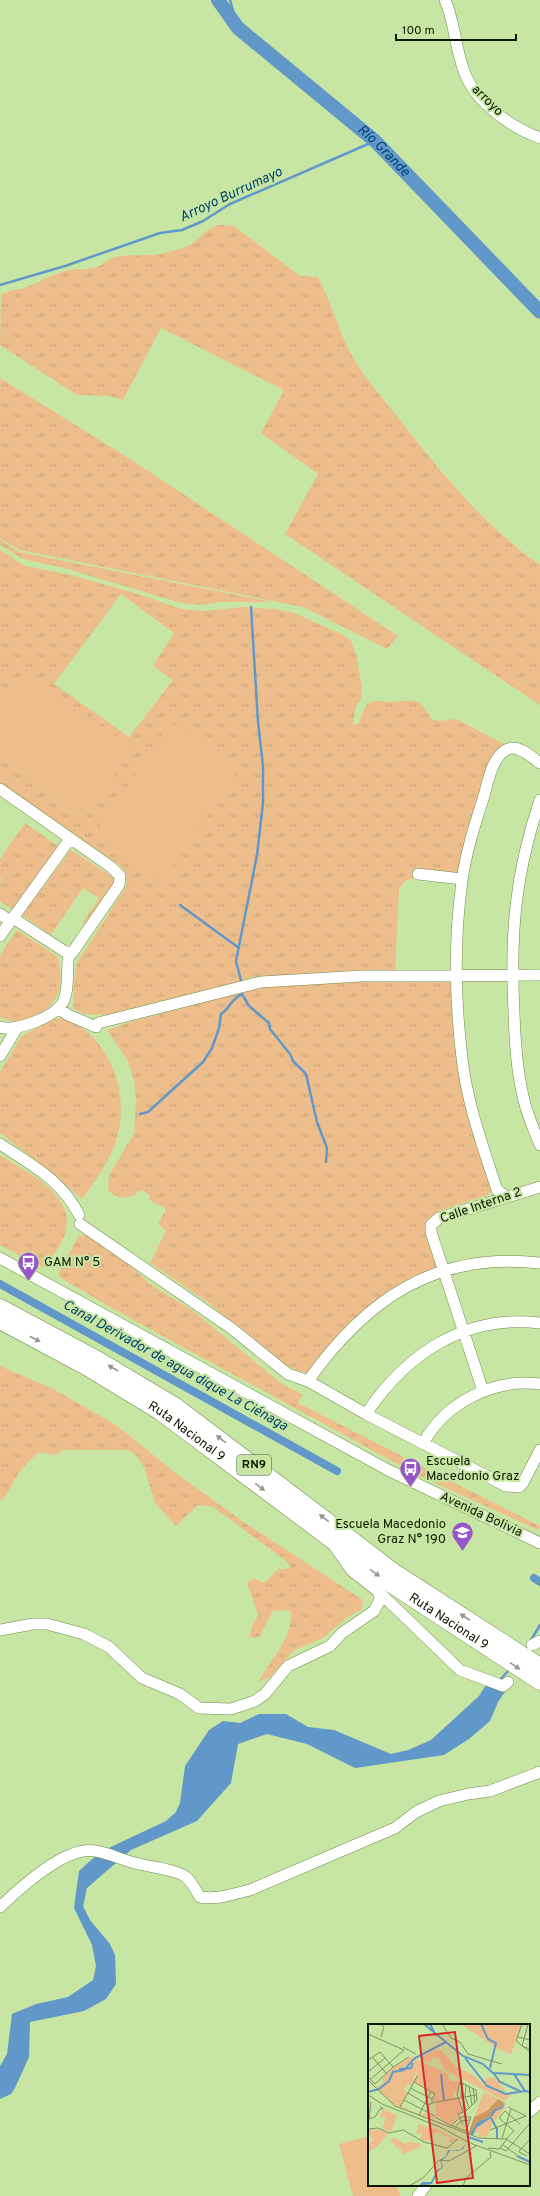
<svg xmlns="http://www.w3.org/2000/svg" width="540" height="2196" font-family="Overpass,sans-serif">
<defs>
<pattern id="grass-tufts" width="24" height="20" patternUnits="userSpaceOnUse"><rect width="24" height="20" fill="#edbe8b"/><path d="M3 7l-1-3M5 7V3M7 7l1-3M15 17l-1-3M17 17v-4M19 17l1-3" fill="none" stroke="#caa376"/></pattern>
</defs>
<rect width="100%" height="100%" fill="#c8e6a3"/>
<!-- grass -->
<path fill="url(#grass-tufts)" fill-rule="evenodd" d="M222,225l12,1 66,50 18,1c13,24 20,53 33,77 12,22 30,42 45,61 43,55 86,109 144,150v140l-255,-171 33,-60 -57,-41 23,-43 -123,-62 -38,72 -13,-4 -33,-1 -77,-50 1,-51c8,-4 15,-4 23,-6 15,-5 27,-14 42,-17 10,-3 19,-1 28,-3 9,-2 12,-9 21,-11 18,-4 39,1 57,-6 6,-2 12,-3 17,-6 14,-7 17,-19 33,-20z
M0,378l133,83 265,175 -11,13 -84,-42 -283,-57 -20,-11z
M0,540l19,12 254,50h-53l-18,3 -21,-2 -117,-35 -41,-9 -23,-14z
M0,550l25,16 46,9 67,19 43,15 22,2 41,-4 31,2 19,4 49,22 8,6 5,13 6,34 -1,11 -5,7 -3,19 6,-2c4,-11 7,-24 22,-22 4,0 8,2 12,1 23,-2 26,-4 39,17l7,2 17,-2 52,27 -10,5 -42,133 -43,-6 -8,3 -6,8 -4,84 -105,2 -39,2 -19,8 -124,30 -25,-1 -10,-6 1,-27 3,-18 50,-78 -1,-12 -5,-7 -121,-83v-25l85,59 -62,-145 -23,32zM121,594l53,39 -21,33 20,14 -44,57 -75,-53z
M25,823l33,23 -45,64 -13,-9v-19l2,-3 -2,-1v-19z
M71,850l42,27 2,8 -27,40 -5,-3 16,-24 -16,-10 -32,47 -29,-20z
M17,930l40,26c9,29 2,51 -27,62 -10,4 -21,4 -30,-1v-62z
M411,980l41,1 3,45 38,163 -5,6 -50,16 -12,21 10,35 -42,23 -83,84 -15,-4 -20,-10 -67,-57 -59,-40 16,-32 -8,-7 8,-15 -18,-10 2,-4 -9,-5c-11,9 -22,11 -33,0l1,-15 25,-41 2,-36 -2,-18 -6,-19 -21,-31 23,-8 134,-36 33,-4z
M63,1018c47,18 67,73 54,120 -6,22 -22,43 -35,61l-39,-33 -43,-33v-61l21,-35 31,-18z
M0,1155c28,19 80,40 64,82 -4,11 -13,19 -18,29l-4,1 -42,-22z
M83,1235l8,2 34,22 23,24 45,28 88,72 22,12 -5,8 102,52 7,6 -6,5 -286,-156 -54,-32 -3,-3 2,-5 18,-33z
M0,1366l53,23 63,36 60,48 66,48 121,79 -2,10 -11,5 -27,23 -30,13 -24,27 -10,3c11,-21 37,-47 31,-71l-17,1 -14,26 -10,1 3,-12 6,-11 -11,-32 7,-5 10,5 15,-15 4,2 8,-3 -6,-7 -72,-53 -15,-2 -22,21 -21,-23 -10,-33 -7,-13 -10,-7h-66l-6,5 -17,-3c-9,8 -18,17 -24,27 -5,9 -7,16 -15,22z
M411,1461l129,65 -2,4 -134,-61z"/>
<!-- pitch -->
<path fill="#edbe8b" d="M23,671l110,77 -48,69 -85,-59v-54z
M171,723l67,47 -75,109 -68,-46z
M369,2136v49h28l3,11h-47l-14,-52z"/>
<!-- water -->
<path fill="#6197c9" d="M488,1682l18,8 -8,12 -8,19 -21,18 -25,16 -89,13 -48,-24 -40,-10 -29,10 -7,39 -34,38 -66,29 -44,38 -4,18 7,14 20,24 5,11 1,29 -10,15 -22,12 -54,11 -1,35 -14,31 -4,6 -11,5v-33l7,-12 5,-40 24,-10 32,-7 25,-17 3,-14 -4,-21 -18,-37 5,-37 21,-19 66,-31 10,-9 4,-9 5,-37 24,-36 14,-9 17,2 19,-9h27l22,13 26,3 57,24 17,-4 23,-10 48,-44z"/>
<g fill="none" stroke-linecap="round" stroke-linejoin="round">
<!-- stream -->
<path stroke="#6197c9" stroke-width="2.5" d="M230,0l8,28
M0,285l65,-19 95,-33 22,-3 21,-9 27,-17 145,-63
M180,905l59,43
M241,981l-5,-20 21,-106 6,-52v-37l-5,-44 -7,-115
M140,1114l8,-2 55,-50 9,-14 7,-20 2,-14c9,-6 10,-15 21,-20l7,12 20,17 1,6 20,25 3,7 13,13 11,48 10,26 -1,14
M525,1650l15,-25
M499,1681l10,-11"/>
<!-- canal -->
<path stroke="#6197c9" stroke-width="8" d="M0,1284l337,187
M534,1578l6,4"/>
<!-- river -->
<path stroke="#6197c9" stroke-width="14" id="s1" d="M218,0l20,28 137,113 165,171"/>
<defs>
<path id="minor" d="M445,0c9,20 10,44 17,65 9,34 46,61 78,73
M0,789l111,78 9,9 -1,9 -47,68 -8,-2 -51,-33
M540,800c-25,74 -30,134 -26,212 1,32 3,65 12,96 4,12 9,25 14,37
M418,874l44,5
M0,914l10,7
M0,936l70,-97
M58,1008l10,7 28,12 2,-4 163,-41 101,-6 178,-1
M0,1027c15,5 56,-10 63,-25 7,-14 3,-34 6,-49
M0,1056l17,-28
M0,1144c30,20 63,37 79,71
M506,1196l-9,-6c-14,-43 -30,-87 -35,-132 -7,-58 -8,-119 0,-177 4,-29 13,-57 22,-85 4,-15 9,-44 27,-48 10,-1 21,9 29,15
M80,1224l151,104 57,46 20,7 58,33 140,72 13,1 4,-4 17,-33
M0,1258l388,212 152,73
M308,1381c58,-82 128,-130 232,-118
M483,1391l-52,-159v-7l8,-7 101,-31
M366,1414c40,-60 99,-100 174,-91
M424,1442c22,-40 71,-64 116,-58
M335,1547l17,24 27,21 81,78 43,16 5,-4
M0,1630l33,-6h14l37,10 25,13 33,31 38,16 19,14 32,1 24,-8 10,-7 23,-28 42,-20 12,-13 32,-22 6,-11 -1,-8
M532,1645l8,-4
M0,1907c20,-19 65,-61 95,-56 15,2 29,10 44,13 12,3 39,6 47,13 6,5 10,14 14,20 17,3 33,-3 50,-7l145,-62 21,-16 23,-11 29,-7 22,-3 50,-19
M529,2112l11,-10
M418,2196l8,-11"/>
<g id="highway">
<path d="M0,1307l99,53 77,46 220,167 144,93"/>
<path id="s2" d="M0,1321l86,46 74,45 230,172 150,98"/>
</g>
</defs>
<!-- minor casing -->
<use href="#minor" stroke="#6f8a4b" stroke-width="12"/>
<!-- highway casing -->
<use href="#highway" stroke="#6f8a4b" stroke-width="17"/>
<!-- minor -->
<use href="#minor" stroke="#fff" stroke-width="11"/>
<!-- highway -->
<use href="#highway" stroke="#fff" stroke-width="16"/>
</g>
<!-- one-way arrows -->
<defs><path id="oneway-solid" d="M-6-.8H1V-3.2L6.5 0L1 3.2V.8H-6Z"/></defs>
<g fill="#93978d">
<use href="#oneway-solid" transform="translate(35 1339) rotate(28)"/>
<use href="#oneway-solid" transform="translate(113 1368) rotate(-150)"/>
<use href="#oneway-solid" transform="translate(221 1439) rotate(-143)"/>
<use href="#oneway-solid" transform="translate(260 1487) rotate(37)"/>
<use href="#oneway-solid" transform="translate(324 1518) rotate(-143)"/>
<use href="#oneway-solid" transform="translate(375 1573) rotate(36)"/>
<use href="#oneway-solid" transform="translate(465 1617) rotate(-147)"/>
<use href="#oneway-solid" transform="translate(515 1666) rotate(34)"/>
</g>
<!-- icons -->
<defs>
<symbol id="bus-pin" viewBox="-11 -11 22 30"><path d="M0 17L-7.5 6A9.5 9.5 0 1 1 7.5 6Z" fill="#9755ca" stroke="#c8e6a3"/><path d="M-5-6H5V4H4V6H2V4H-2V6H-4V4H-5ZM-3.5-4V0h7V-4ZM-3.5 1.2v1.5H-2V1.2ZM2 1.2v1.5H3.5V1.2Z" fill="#fff"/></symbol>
<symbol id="school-pin" viewBox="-11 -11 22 30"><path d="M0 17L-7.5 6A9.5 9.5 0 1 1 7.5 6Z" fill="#9755ca" stroke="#c8e6a3"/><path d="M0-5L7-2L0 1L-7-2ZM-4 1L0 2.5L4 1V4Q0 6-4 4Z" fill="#fff"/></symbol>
</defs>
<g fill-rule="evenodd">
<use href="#bus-pin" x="16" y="1250" width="25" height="34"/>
<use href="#bus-pin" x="398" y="1456" width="25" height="34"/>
<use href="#school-pin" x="450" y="1520" width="25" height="34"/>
</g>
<g text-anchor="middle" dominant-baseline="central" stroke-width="4" stroke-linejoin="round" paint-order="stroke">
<!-- shield labels -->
<rect fill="#c8e6a3" stroke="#465632" stroke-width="1" x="237" y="1455" width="34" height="20" rx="3"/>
<g font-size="12" font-weight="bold" fill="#0e1801">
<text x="254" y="1465">RN9</text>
</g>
<!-- street labels -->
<g font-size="13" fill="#0e1801" stroke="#c8e6a3">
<text transform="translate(487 101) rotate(44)">arroyo</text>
<text transform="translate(481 1206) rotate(-19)">Calle Interna 2</text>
<text stroke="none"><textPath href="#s2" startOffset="217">Ruta Nacional 9</textPath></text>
<text transform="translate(481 1515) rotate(25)">Avenida Bolivia</text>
<text stroke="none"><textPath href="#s2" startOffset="541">Ruta Nacional 9</textPath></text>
</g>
<!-- poi labels -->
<g font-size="13" fill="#0e1801" stroke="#c8e6a3" text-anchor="start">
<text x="44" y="1263">GAM N° 5</text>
<text x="426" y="1462">Escuela<tspan x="426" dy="15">Macedonio Graz</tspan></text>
<text x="446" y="1525" text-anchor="end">Escuela Macedonio<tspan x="446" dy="15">Graz N° 190</tspan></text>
</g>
<!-- water labels -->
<g font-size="14" font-style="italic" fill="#004271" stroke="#c8e6a3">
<text stroke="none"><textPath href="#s1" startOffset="225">Río Grande</textPath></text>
<text transform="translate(231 195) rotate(-25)">Arroyo Burrumayo</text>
<text transform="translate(175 1366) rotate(29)">Canal Derivador de agua dique La Ciénaga</text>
</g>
</g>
<!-- overview -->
<g transform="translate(368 2024)">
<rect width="162" height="162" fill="#c8e6a3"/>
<path d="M92,0l25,1 37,-1 -11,30 -11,-4zM69,25l6,3 13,15 14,6 18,15 23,7 -6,6 -62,-32 1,-4 -4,-2 1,-3 -8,-3 -2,5h-3l-8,-4zM45,32v6l-20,10 -4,9 -11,8 -1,-2 7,-5 -2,-3 10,-11zM47,35l36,16 -3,1 1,4 10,2 -2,9 -4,1 1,6h4l4,13 -11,14 -15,-10 -1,-11 11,-5 -13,4 2,-9 -21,-12 3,-7 -4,1 2,3 -4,6 -7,-1 4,2 -4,2 3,2h-4l5,3 -7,13 21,9 5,-3 7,4 -1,4 -38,-15 -16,-15 2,-4 8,-3 5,-10 19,-6zM121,53l7,2 10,13 -20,-7 -2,-5zM116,68l14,7 -10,11 -14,7zM138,79l-1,5 -12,15 -2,-4 4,-7 8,-4zM15,85l14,6 -5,16 -10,-2 4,-11 -6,-1zM122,95l2,5 -5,12 -9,1 2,-6 -7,4 3,-7zM51,100l20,6 18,10 -8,3 2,-5 -7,-2 -4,-4 -6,1 -4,8 -8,-1 -2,-1 2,-6 -6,1zM1,106h11l9,3 -12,14 -9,5v-7l5,-6 -5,-5zM26,113l11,7 6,-3v2h9l2,3 -21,9 1,-5 -3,1 2,-3h-4l-6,-7z" fill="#edbe8b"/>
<path d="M130,75l7,4 -5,5 -6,1 -4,8 -12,5 -8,13 -2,-1 6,-17 14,-7z" fill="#cc9962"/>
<path d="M137,79l-2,5 -7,3 -5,7 -15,10 -3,7 -3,-1 8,-12 12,-5 4,-8 6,-1zM98,120l-3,5 -5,2 -8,-1 -3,6 -6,5 2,6 -5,4 -6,13 -13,2 3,-4h9l6,-12 5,-3 -2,-7 6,-4 2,-6h12z" fill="#6197c9"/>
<path fill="none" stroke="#6197c9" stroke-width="2" d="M56,0l39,32 20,8 10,9 21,1 11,17 5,1M62,0l6,12M113,0l7,15 8,4 -6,25M97,34l22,28 19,8 19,-3M31,45l12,-1 2,-5M73,50l3,26M126,50l6,8 20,9M146,50l16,1M0,68l11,-3 10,-8 4,-9 11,-2 11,-12 31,-16M123,94l6,11v9M100,113l15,5M149,132l13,6"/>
<path fill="none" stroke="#7e9462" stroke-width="1" d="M13,0l3,3 -3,10M74,0l9,14 9,4 8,12 34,10M154,0l-6,17 14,11M160,0l-6,22 8,3M0,10l36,16 -34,30M150,13l12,3M35,23l13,7M5,34l14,16M0,36l12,-8 13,15M0,48l17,-14M0,53l7,7 18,-17 16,-10M0,56l27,26 84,32 27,1 24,15M46,58l21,12 -3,5 -4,-2M95,59l-2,11 5,16M98,61l-1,11 4,12M101,62l3,19M42,64l18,9M105,64l2,15M40,69l20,12 4,-2v-4M0,71l14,9 58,23 30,16 60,22M36,76l31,16M3,78l-2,17 6,-2 5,-8h3l-3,-3M64,79l44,-8M32,83l18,-32M140,83l18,9M95,88l-6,-18 3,-12 16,8 1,10 -11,11 -8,3 5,11M51,91l12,-24M67,93l15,8 16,6 5,-14h-11l-9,9M87,103l6,-6 9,-1M0,105l10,-1 11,5 14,-3 21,12 23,6 11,-9M122,106l36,-14M134,114l9,-29M138,115l8,-8 -15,-13 6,-7 15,13M135,121l14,10M120,124l11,1 8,-10M132,124l6,3 24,-28M153,124l-2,4 8,4M154,124l8,-9M41,162l14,-8 16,-18 10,1 27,-15M95,162l3,-8 25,-21 -1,-5"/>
<path fill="#d62828" fill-opacity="0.15" stroke="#d62828" stroke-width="2" d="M87,8l18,146 -36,5 -18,-147z"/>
<rect width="162" height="162" fill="none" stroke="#0e1801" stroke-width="2"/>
</g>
<!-- scale -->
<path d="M396 34v6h120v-6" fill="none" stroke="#0e1801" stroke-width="2"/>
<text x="402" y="34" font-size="12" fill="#0e1801" stroke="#c8e6a3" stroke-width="3" paint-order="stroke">100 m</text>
</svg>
